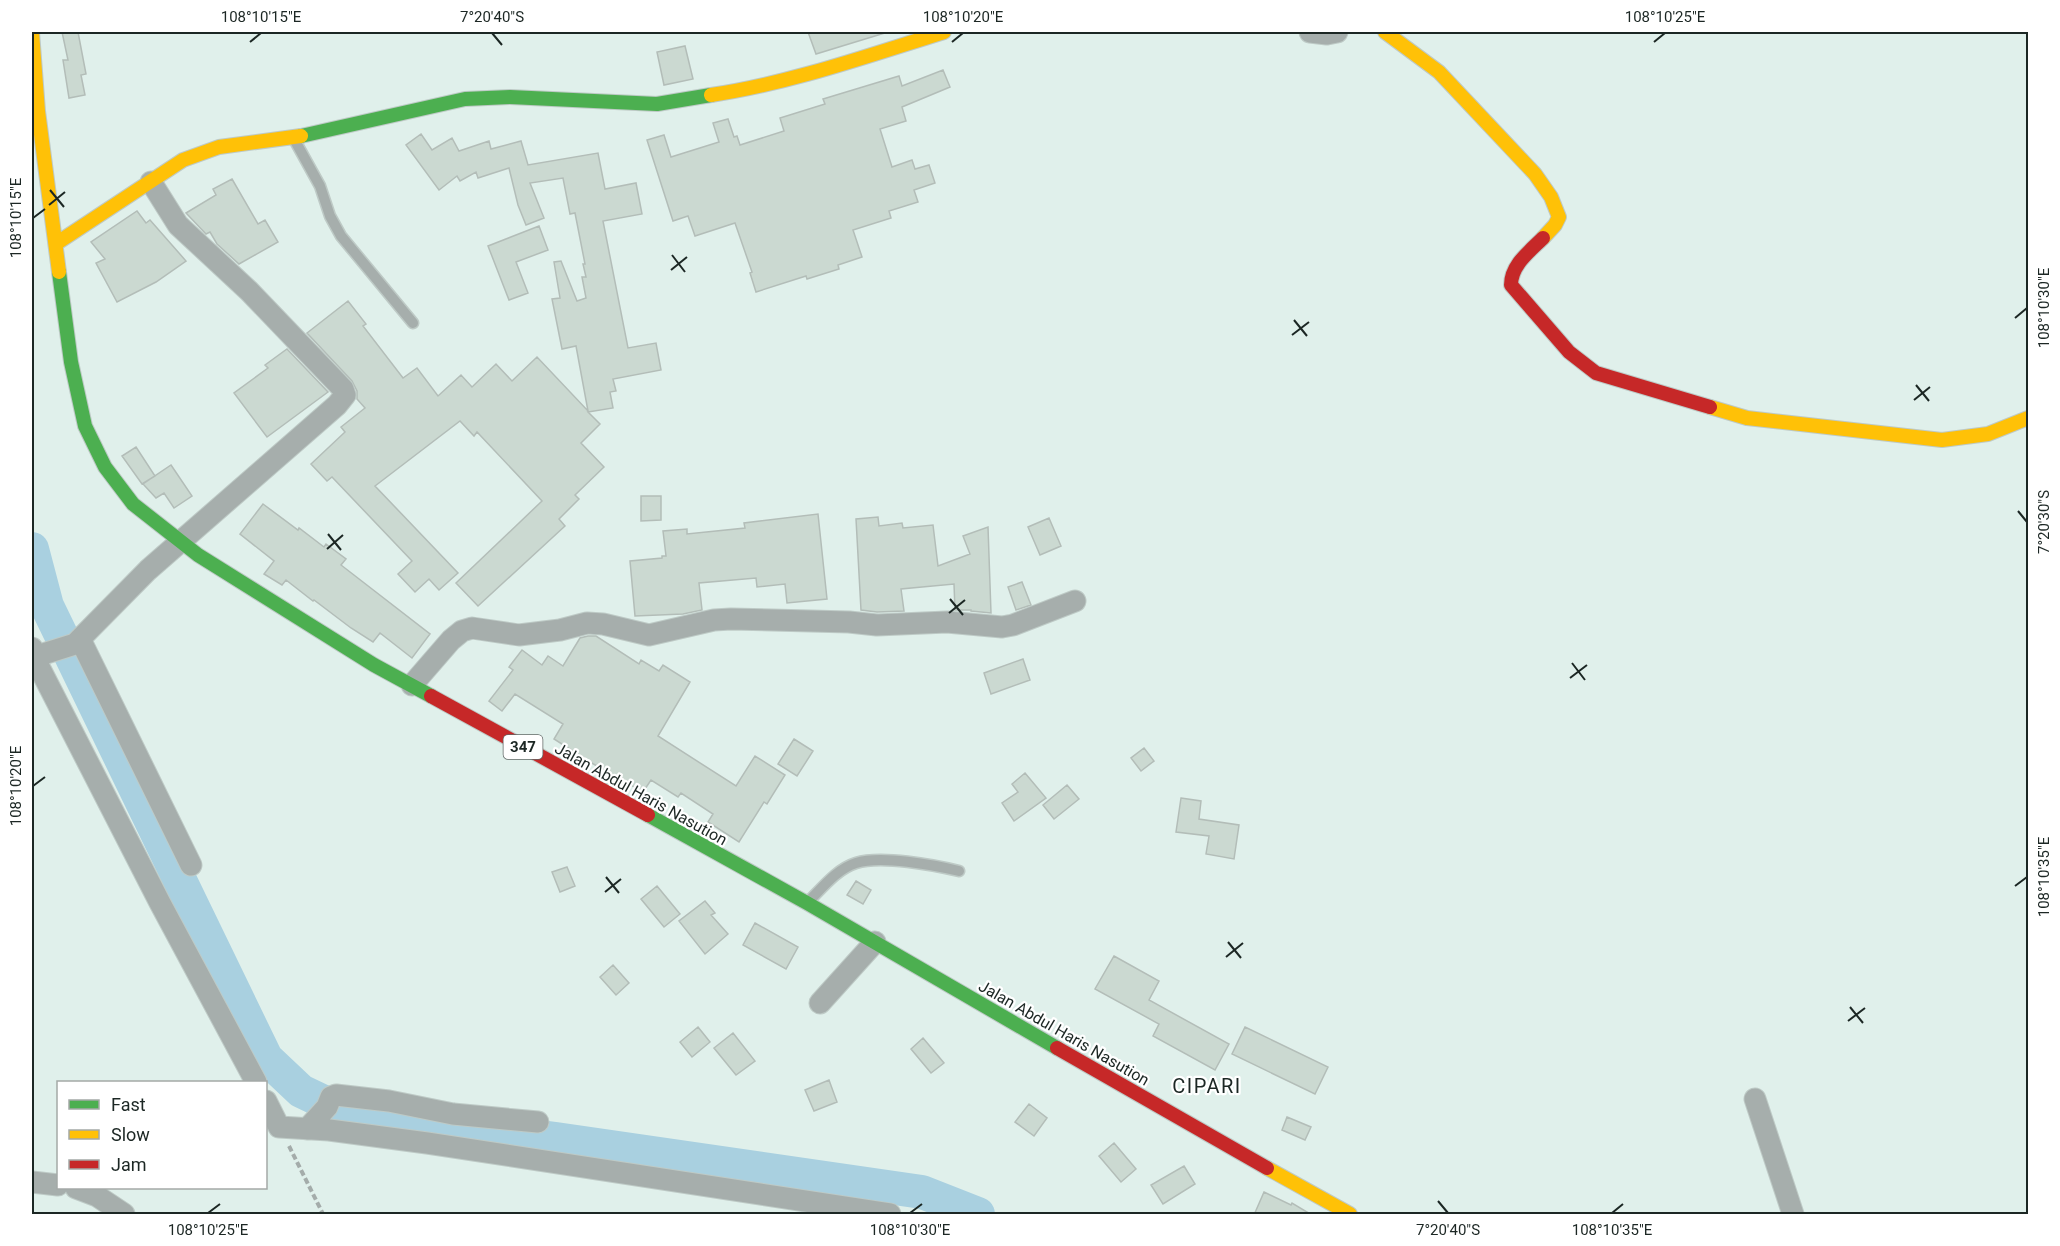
<svg xmlns="http://www.w3.org/2000/svg" width="2060" height="1246" font-family="Roboto,sans-serif">
<rect width="100%" height="100%" fill="#e0f0eb"/>
<g fill="none" stroke-linecap="round" stroke-linejoin="round">
<!-- river -->
<path stroke="#a9d0e0" stroke-width="34" d="M32,549l15,57 219,452 35,33 44,21 211,27 366,53 56,22"/>
</g>
<!-- building -->
<path fill="#cbd9d1" stroke="#b3bdb8" stroke-width="1.5" d="M62,32h16l8,42 -5,1 4,20 -16,3 -6,-38h5z
M808,32h80l-72,22z
M685,46l8,33 -29,6 -7,-33z
M943,70l7,17 -48,20 4,14 -26,8 12,38 20,-7 3,9 14,-4 6,18 -21,7 4,12 -29,9 2,7 -38,12 9,27 -24,8 1,4 -32,10 -1,-3 -50,16 -6,-19 2,-1 -17,-49 -40,13 -7,-20 -15,5 -26,-81 17,-5 7,22 48,-15 -6,-19 15,-4 6,18 3,-1 3,9 44,-14 -4,-13 45,-14 -2,-5 76,-23 3,10z
M421,134l11,16 20,-12 7,13 30,-10 2,8 30,-8 7,24 70,-12 7,36 31,-6 6,31 -39,7 25,127 28,-5 5,27 -48,9 3,12 -6,1 3,16 -25,4 12,12 -19,19 23,24 -29,28 4,4 -20,20 6,7 -87,80 -22,-23 86,-82 -65,-69 -3,4 -14,-15 -85,65 83,87 -19,17 -10,-11 -14,13 -17,-18 14,-13 -80,-84 -5,4 -16,-17 34,-32 -4,-5 24,-19 -8,-9v-8l-5,-10 -45,-48 41,-32 18,23 -3,2 40,52 14,-10 21,28 23,-21 11,12 24,-23 16,17 25,-24 51,54 -12,-65 -14,3 -10,-50 8,-1 -6,-36 7,-1 16,40 9,-3 -4,-21h4l-3,-13h2l-10,-51 -5,1 -7,-36 -33,5 14,35 -18,7 -8,-20 -9,-37 -31,10 -2,-6 -16,9 -3,-5 -18,14 -33,-45z
M232,179l26,45 7,-4 13,22 -39,22 -22,-20 -7,-12 -4,2 -20,-21 30,-18 -3,-6z
M137,211l9,12 4,-3 36,41 -30,21 -39,20 -21,-39 9,-4 -14,-17z
M539,226l9,24 -32,12 12,31 -19,7 -21,-54z
M287,349l41,43 -61,45 -33,-44 34,-25 -3,-3z
M136,447l19,29 -13,8 -20,-28z
M171,465l21,31 -18,12 -10,-15 -8,5 -13,-14z
M641,496h20v24l-20,1z
M263,504l35,26 1,-2 25,19 2,-3 20,15 -5,6 89,69 -18,24 -32,-25 -7,9 -22,-14 -37,-28 -1,1 -27,-21 -4,5 -18,-11 10,-13 -34,-27z
M818,514l9,85 -40,4 -2,-19 -28,3 -1,-9 -57,5 3,27 -19,4 -48,2 -5,-55 32,-3v-2h4l-3,-25 24,-2v5l58,-6 -1,-5z
M878,517l1,9 23,-3 1,5 30,-3 5,41 32,-12 -7,-18 25,-9 3,86 -20,-2v-1h-16l-1,-26 -53,5 3,22 -27,1 -16,-2 -5,-91z
M1049,518l12,28 -21,9 -12,-28z
M1022,582l9,23 -15,5 -8,-23z
M588,636h8l43,28 2,-4 18,11 4,-6 27,17 -32,54 78,50 19,-30 30,19 -18,29 -3,-2 -25,40 -31,-20 5,-8 -32,-21 -3,4 -27,-17 -8,12 -53,-30 -36,-23 9,-15 -48,-30 -13,17 -13,-10 24,-31 -4,-3 13,-17 20,15 6,-9 15,10 17,-28z
M1023,659l7,21 -39,14 -7,-21z
M794,739l19,12 -16,25 -19,-12z
M1144,748l10,13 -13,10 -10,-13z
M1025,773l21,25 -32,23 -12,-18 16,-11 -6,-8z
M1067,785l12,14 -25,20 -11,-14z
M1181,798l20,3 -2,18 40,6 -5,34 -28,-5 3,-18 -33,-4z
M567,867l8,19 -15,6 -8,-20z
M856,881l15,9 -8,14 -16,-9z
M657,886l23,28 -16,13 -23,-28z
M705,901l10,12 -4,2 17,19 -23,20 -26,-33z
M755,923l43,24 -12,22 -43,-24z
M1114,956l45,25 -10,19 80,44 -14,26 -62,-34 6,-12 -64,-35z
M613,965l16,18 -13,12 -16,-18z
M698,1027l12,15 -18,15 -12,-15z
M1245,1027l83,40 -13,27 -83,-40z
M733,1033l22,28 -19,14 -22,-27z
M923,1038l21,25 -13,10 -20,-24z
M829,1080l8,22 -23,9 -9,-21z
M1029,1104l18,14 -13,18 -19,-14z
M1287,1117l24,10 -6,13 -23,-10z
M1114,1143l22,26 -15,13 -22,-26z
M1184,1166l11,18 -32,20 -12,-19z
M1264,1192l27,13 1,-2 20,12h-58z"/>
<g fill="none" stroke-linecap="round" stroke-linejoin="round">
<defs>
<path id="lane" d="M294,139l26,47 10,30 11,20 72,87
M809,901c14,-14 28,-32 47,-38 25,-8 78,2 103,8"/>
<path id="street" d="M1310,32l17,2 10,-2
M80,639l111,226
M32,648l3,11 125,244 96,179
M32,662l8,-7 35,-11 73,-74 189,-165 8,-10 -2,-6 -94,-98 -71,-66 -27,-43
M412,685l39,-45 11,-9 10,-3 47,7 41,-5 27,-7 16,1 46,11 65,-15 17,-1 118,3 28,3 70,-3 55,5 11,-2 62,-24
M820,1003l55,-61
M1755,1099l38,115
M266,1101l13,26 50,3 98,13 463,71
M307,1129l20,-22 4,-10 5,-2 53,6 64,13 85,8
M32,1182l26,3
M76,1188l21,8 27,18"/>
<path id="fast" d="M301,136l164,-37 45,-2 147,7 54,-9
M59,272l12,90 14,64 20,41 28,37 65,51 176,110 57,31
M648,815l159,88 250,145"/>
<path id="slow" d="M32,32l6,79 21,161
M1385,32l54,40 96,102 16,23 8,20 -4,8 -12,13
M711,95c80,-12 156,-39 233,-63
M57,243l126,-83 36,-13 82,-11
M1710,407l37,11 195,22 46,-6 40,-16
M1267,1168l83,46"/>
<path id="jam" d="M1543,238c-14,14 -32,27 -32,47l58,67 27,21 114,34
M431,696l217,119
M1057,1048l210,120"/>
</defs>
<!-- lane casing -->
<use href="#lane" stroke="#becac6" stroke-width="13"/>
<!-- street casing -->
<use href="#street" stroke="#becac6" stroke-width="23"/>
<!-- fast casing -->
<use href="#fast" stroke="#becac6" stroke-width="16"/>
<!-- slow casing -->
<use href="#slow" stroke="#becac6" stroke-width="16"/>
<!-- jam casing -->
<use href="#jam" stroke="#becac6" stroke-width="16"/>
<!-- path -->
<path stroke="#a4acaa" stroke-width="4" stroke-dasharray="6 3" stroke-linecap="butt" d="M289,1146l34,68"/>
<!-- lane -->
<use href="#lane" stroke="#a6aeac" stroke-width="10"/>
<!-- street -->
<use href="#street" stroke="#a6aeac" stroke-width="21"/>
<!-- fast -->
<use href="#fast" stroke="#4caf50" stroke-width="14"/>
<!-- slow -->
<use href="#slow" stroke="#ffc107" stroke-width="14"/>
<!-- jam -->
<use href="#jam" stroke="#c62828" stroke-width="14"/>
</g>
<!-- ticks -->
<path fill="none" stroke="#1c2724" stroke-width="2" d="M492,33l10,12M250,42l11,-9M952,42l11,-9M1654,42l11,-9M50,190l14,17M49,205l16,-13M33,218l12,-9M672,255l13,17M671,270l16,-13M2015,318l12,-10M1294,320l13,16M1292,335l17,-13M1916,385l13,16M1914,400l16,-13M2018,511l9,11M328,534l13,16M327,549l16,-14M950,599l13,16M949,613l16,-13M1572,663l13,17M1570,678l17,-13M33,786l12,-9M606,877l13,16M2015,886l12,-9M605,892l16,-13M1228,942l13,16M1226,957l17,-14M1850,1007l13,16M1848,1021l17,-13M1438,1201l10,12M208,1213l12,-9M910,1213l12,-9M1612,1213l11,-9"/>
<g text-anchor="middle" dominant-baseline="central" stroke-width="4.5" stroke-linejoin="round" paint-order="stroke">
<!-- shield labels -->
<rect fill="#fff" stroke="#606866" stroke-width="1.5" x="503.5" y="735" width="39" height="24" rx="4.5"/>
<g font-size="15" font-weight="bold" fill="#1c2724">
<text x="523" y="747">347</text>
</g>
<!-- street labels -->
<g font-size="16" fill="#1c2724" stroke="#fff">
<text transform="translate(641 794) rotate(29)">Jalan Abdul Haris Nasution</text>
<text transform="translate(1064 1033) rotate(30)">Jalan Abdul Haris Nasution</text>
</g>
<!-- quarter labels -->
<g font-size="20" letter-spacing="1.5" fill="#1c2724" stroke="#fff">
<text x="1207" y="1086">CIPARI</text>
</g>
</g>
<!-- border -->
<rect width="2060" height="1246" fill="none" stroke="#ffffff" stroke-width="66"/>
<!-- legend -->
<rect x="57" y="1081" width="210" height="108" fill="#ffffff" stroke="#a4a9a7" stroke-width="1.5"/>
<rect x="69" y="1100" width="30" height="9" fill="#4caf50" stroke="#a4a9a7" stroke-width="1.5"/>
<text x="111" y="1111" font-size="18" fill="#1c2724">Fast</text>
<rect x="69" y="1130" width="30" height="9" fill="#ffc107" stroke="#a4a9a7" stroke-width="1.5"/>
<text x="111" y="1141" font-size="18" fill="#1c2724">Slow</text>
<rect x="69" y="1160" width="30" height="9" fill="#c62828" stroke="#a4a9a7" stroke-width="1.5"/>
<text x="111" y="1171" font-size="18" fill="#1c2724">Jam</text>
<rect x="33" y="33" width="1994" height="1180" fill="none" stroke="#1c2724" stroke-width="2"/>
<g font-size="15" text-anchor="middle" fill="#1c2724">
<text x="261" y="22">108°10'15"E</text>
<text x="492" y="22">7°20'40"S</text>
<text x="963" y="22">108°10'20"E</text>
<text x="1665" y="22">108°10'25"E</text>
<text transform="translate(16 218) rotate(-90)" y="5">108°10'15"E</text>
<text transform="translate(2044 308) rotate(-90)" y="5">108°10'30"E</text>
<text transform="translate(2044 522) rotate(-90)" y="5">7°20'30"S</text>
<text transform="translate(16 786) rotate(-90)" y="5">108°10'20"E</text>
<text transform="translate(2044 877) rotate(-90)" y="5">108°10'35"E</text>
<text x="208" y="1235">108°10'25"E</text>
<text x="910" y="1235">108°10'30"E</text>
<text x="1448" y="1235">7°20'40"S</text>
<text x="1612" y="1235">108°10'35"E</text>
</g>
</svg>
